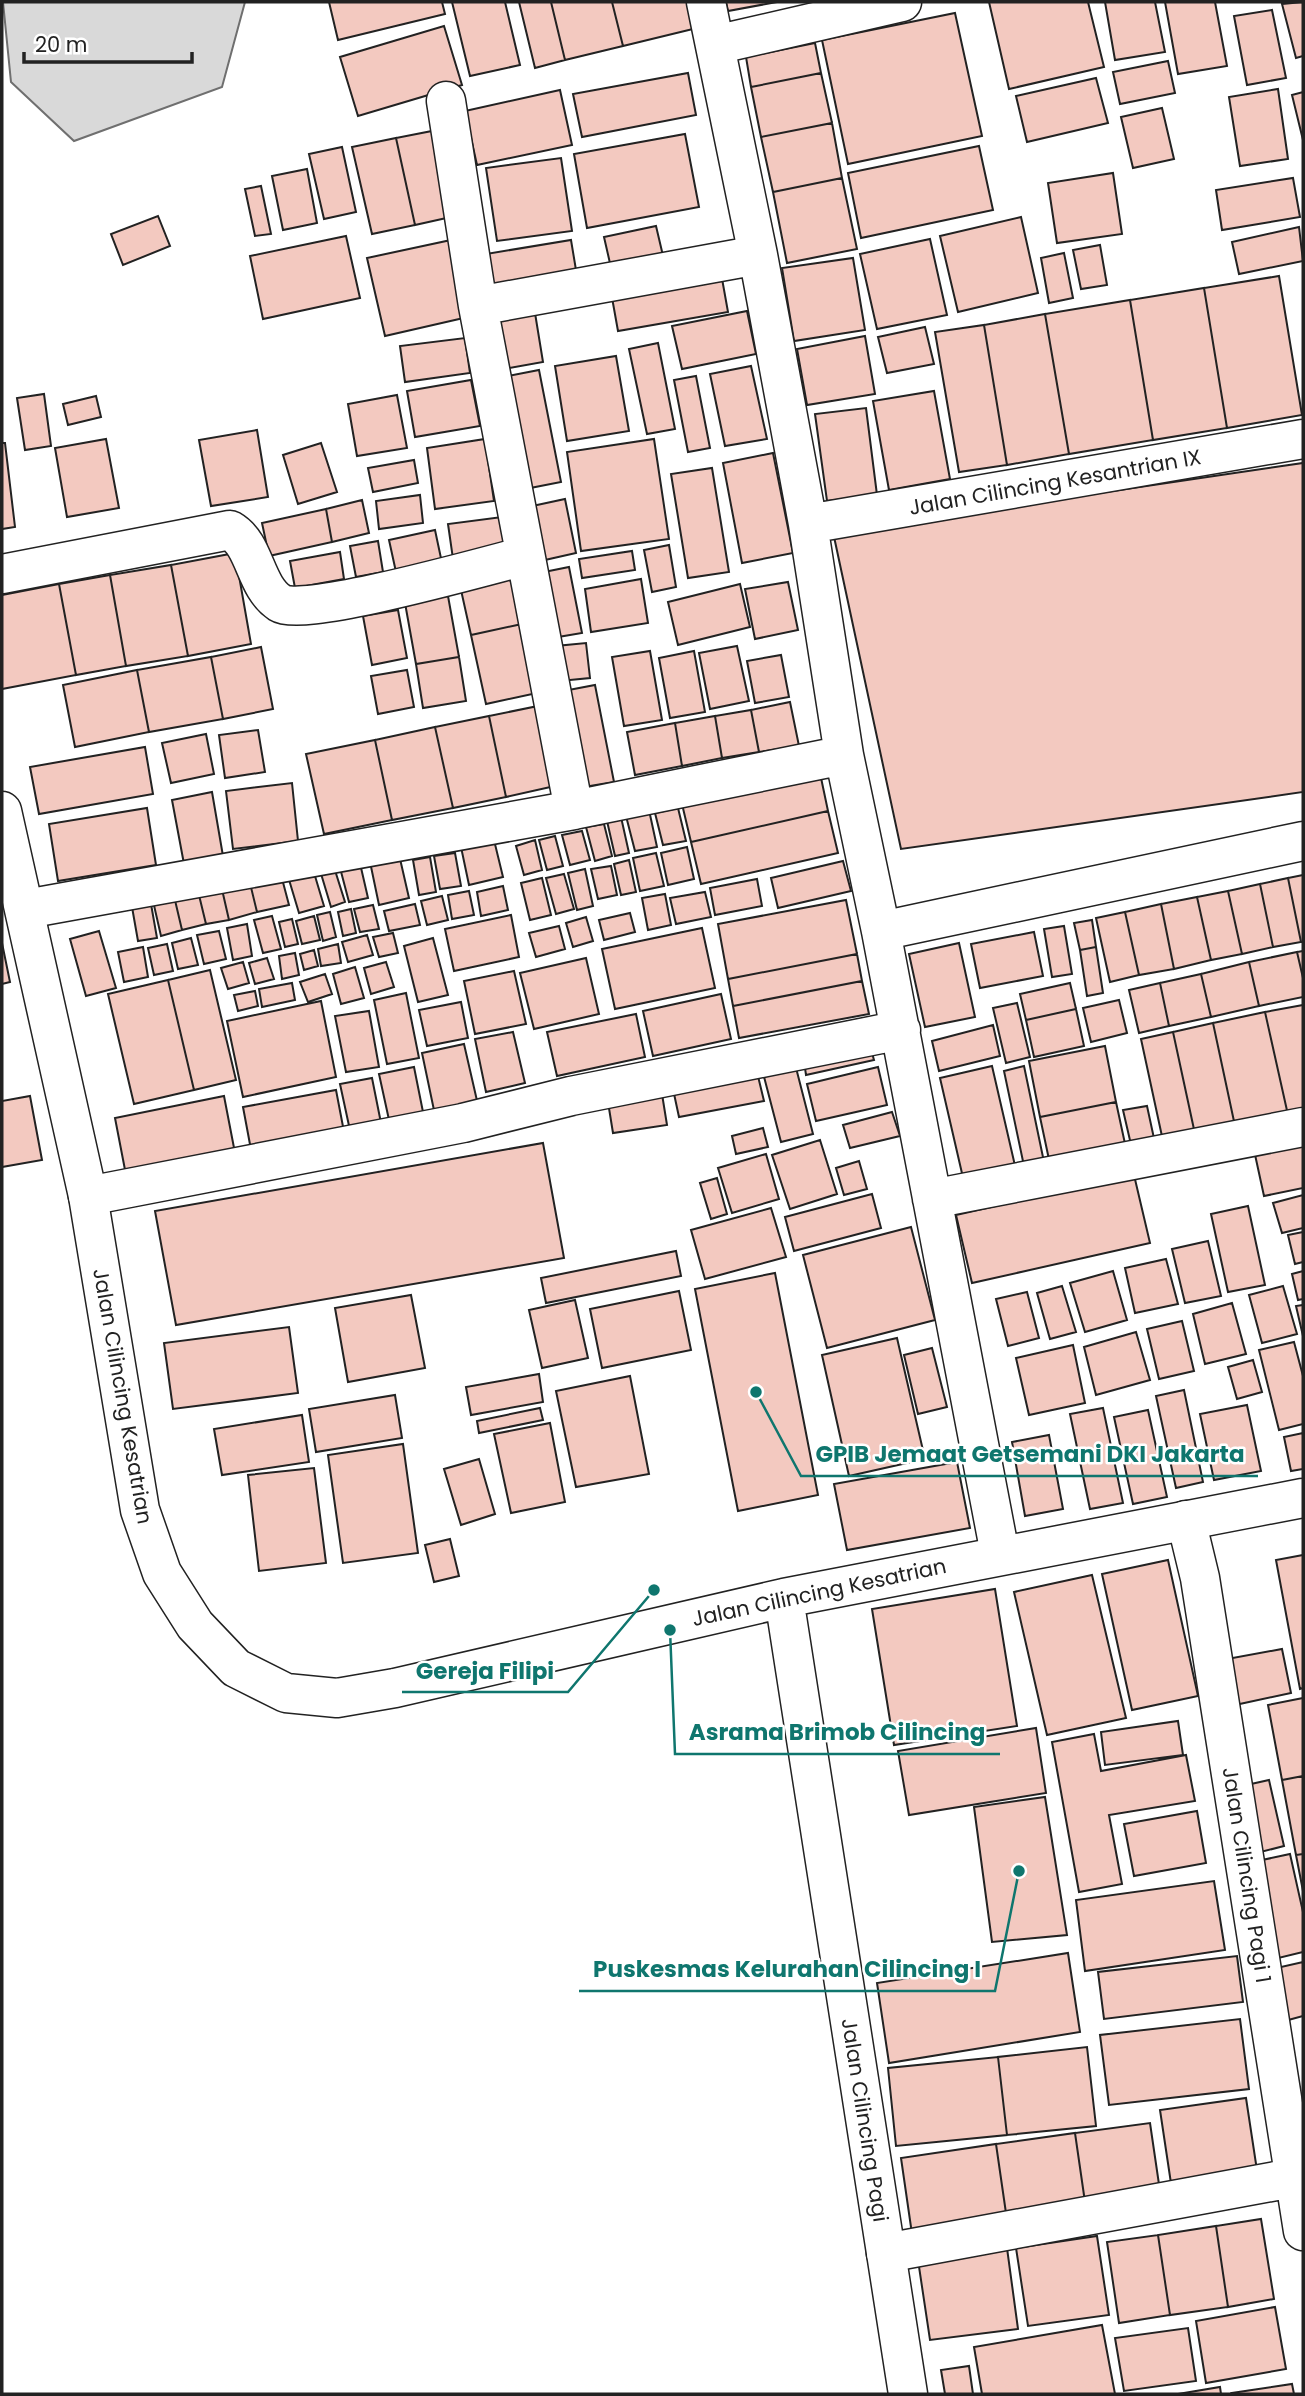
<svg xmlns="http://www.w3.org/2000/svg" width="1305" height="2396" font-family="Poppins,sans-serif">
<rect width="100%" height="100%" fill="#fff"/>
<!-- water -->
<path fill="#d9d9d9" stroke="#6f6f6f" stroke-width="2" d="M3,2h242l-23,85 -148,54 -63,-59z"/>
<!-- building -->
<path fill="#f3c9c0" stroke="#222" stroke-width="2" d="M329,2h113l3,12 -107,26z
M452,2h53l15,63 -50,11z
M519,2h32l14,58 -30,8z
M551,2h61l11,44 -58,14z
M612,2h79l6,26 -74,18z
M726,2h51l-49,9z
M989,2h99l16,65 -95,22z
M1105,2h50l10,50 -50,8z
M1165,2h50l12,64 -49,8z
M1303,2v54l-7,2 -14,-54z
M1272,10l14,68 -39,7 -13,-69z
M955,13l27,123 -134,28 -26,-124z
M444,26l18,59 -104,31 -18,-59z
M815,43l6,30 -70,14 -5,-30z
M1168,61l7,32 -55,11 -7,-32z
M688,73l8,42 -114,22 -9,-43z
M821,73l11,50 -71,14 -10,-50z
M1096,78l12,45 -81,19 -11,-46z
M1278,89l10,70 -48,7 -11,-69z
M560,90l12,55 -95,20 -12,-54z
M1303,92v48l-11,-45z
M1162,108l12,51 -41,9 -12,-51z
M832,123l10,55 -69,14 -12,-55z
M432,131l19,86 -36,8 -19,-87z
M685,134l14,73 -112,21 -13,-74z
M396,138l19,87 -43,9 -20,-87z
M979,146l14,64 -132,28 -13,-65z
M342,147l14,65 -32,7 -15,-65z
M561,158l11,73 -75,10 -11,-73z
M307,169l10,54 -34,7 -11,-54z
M1113,173l9,61 -65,9 -9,-60z
M842,178l15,71 -70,14 -14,-71z
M1293,178l7,39 -78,13 -6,-40z
M261,186l10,48 -16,2 -10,-47z
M158,216l12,30 -47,19 -12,-31z
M1021,217l17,76 -80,19 -18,-76z
M656,226l8,34 -52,12 -8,-35z
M1299,227l4,34 -64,13 -7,-32z
M346,236l14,62 -97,21 -13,-63z
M930,239l17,76 -70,14 -17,-75z
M451,240l17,77 -83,19 -18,-78z
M571,240l6,36 -90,15 -7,-36z
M1100,245l7,40 -26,4 -8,-39z
M1064,253l9,45 -24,5 -8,-45z
M853,258l12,72 -71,11 -12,-73z
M721,273l7,39 -110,19 -7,-39z
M1279,276l23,139 -75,13 -23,-140z
M1204,288l23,140 -74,12 -23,-140z
M1130,300l23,140 -84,14 -24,-140z
M747,311l9,43 -74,15 -10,-43z
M535,313l8,49 -45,8 -10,-49z
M1045,314l24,140 -62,11 -23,-140z
M984,325l23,140 -48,7 -24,-140z
M925,327l9,37 -47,9 -9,-36z
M865,336l10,58 -68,11 -10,-56z
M465,338l5,35 -65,9 -5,-36z
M658,343l17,86 -28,5 -18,-85z
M616,356l13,75 -62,10 -12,-75z
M751,366l16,73 -42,7 -15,-72z
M539,370l22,112 -41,8 -22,-112z
M696,376l14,72 -22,4 -14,-72z
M471,380l9,46 -65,11 -8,-46z
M934,391l16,88 -61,11 -16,-89z
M44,394l7,52 -26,4 -8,-52z
M397,395l10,53 -50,8 -9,-52z
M96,396l5,21 -33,8 -5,-21z
M866,408l11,87 -50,6 -12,-87z
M257,430l11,67 -57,9 -12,-66z
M106,439l13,69 -52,9 -12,-69z
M485,439l9,62 -59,8 -8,-61z
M654,439l15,100 -88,12 -14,-99z
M2,443h3l10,84 -13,2z
M321,443l16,49 -39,12 -15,-49z
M773,453l20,100 -51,10 -19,-100z
M414,460l4,23 -45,9 -5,-24z
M1303,463v329l-402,57 -68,-317z
M712,468l17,104 -41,6 -17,-104z
M420,495l3,28 -44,6 -3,-28z
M565,499l11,54 -40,9 -13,-54z
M362,500l7,33 -37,9 -6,-33z
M326,509l6,33 -63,14 -7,-33z
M510,516l5,35 -62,8 -5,-35z
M435,530l7,33 -46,9 -7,-32z
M378,541l5,31 -27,5 -6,-31z
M669,545l7,42 -24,5 -8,-42z
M632,551l3,19 -53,8 -3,-19z
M340,552l4,27 -49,9 -5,-27z
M235,553l16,91 -63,12 -17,-91z
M171,565l17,91 -62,10 -16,-91z
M569,567l13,66 -30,5 -13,-65z
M110,575l16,91 -50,9 -17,-91z
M512,579l10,45 -51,11 -10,-45z
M641,579l7,44 -57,9 -6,-43z
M788,582l10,48 -43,9 -10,-50z
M59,584l17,91 -74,14v-94z
M740,584l10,43 -72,18 -10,-43z
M448,596l11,61 -43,7 -11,-61z
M398,610l9,48 -35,7 -9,-49z
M522,624l15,69 -51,11 -15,-69z
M586,643l4,35 -30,3 -4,-35z
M737,646l12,55 -39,8 -11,-56z
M261,647l12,62 -50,10 -12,-62z
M650,651l12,69 -38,6 -12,-69z
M694,651l11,61 -35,6 -11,-60z
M781,655l8,42 -34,6 -8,-42z
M211,657l12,62 -74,13 -12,-62z
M459,657l7,44 -43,7 -7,-44z
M137,670l12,62 -74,15 -12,-62z
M407,670l7,37 -36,7 -7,-38z
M595,685l19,97 -36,6 -20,-96z
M790,702l9,44 -40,6 -8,-42z
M538,706l17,80 -49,11 -17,-81z
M751,710l8,42 -37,6 -7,-42z
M489,716l17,81 -53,11 -18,-81z
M715,716l7,42 -40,8 -7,-43z
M675,723l7,43 -47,9 -8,-43z
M435,727l18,81 -61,12 -17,-80z
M258,730l7,42 -40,6 -6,-43z
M206,734l8,40 -43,9 -9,-40z
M375,740l17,80 -68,14 -18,-80z
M145,747l8,47 -114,20 -9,-47z
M820,773l8,38 -137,31 -9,-38z
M292,783l6,58 -65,8 -7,-58z
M212,792l11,64 -39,8 -12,-64z
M147,808l9,57 -98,16 -9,-57z
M678,808l8,33 -23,4 -8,-32z
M649,810l8,37 -22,4 -9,-35z
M828,811l10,42 -137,31 -10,-42z
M621,817l8,36 -14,3 -8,-35z
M604,824l8,32 -17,5 -9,-34z
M582,831l8,29 -20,5 -8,-30z
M555,836l8,30 -16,4 -8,-30z
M494,840l9,37 -34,8 -8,-38z
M535,840l7,30 -18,5 -8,-29z
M687,847l7,32 -26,6 -7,-32z
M398,850l11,48 -30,7 -10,-48z
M455,853l6,33 -21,3 -6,-33z
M656,853l8,33 -24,5 -7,-33z
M430,857l6,35 -17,3 -6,-35z
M359,859l9,39 -19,4 -10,-38z
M629,860l7,32 -15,3 -7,-31z
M843,861l8,30 -73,17 -7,-30z
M333,864l12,38 -14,5 -12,-40z
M312,866l12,40 -25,7 -12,-40z
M611,866l6,29 -19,4 -7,-30z
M585,869l8,37 -16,4 -9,-37z
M280,871l9,34 -32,7 -8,-33z
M564,874l10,35 -18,5 -10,-36z
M1303,875v67h-2l-13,-64z
M542,878l9,37 -21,5 -9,-37z
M1288,878l13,64 -28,5 -13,-63z
M249,879l8,33 -28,8 -8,-35z
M757,879l5,27 -47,9 -5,-27z
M1260,884l13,63 -31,7 -14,-63z
M221,885l8,35 -23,4 -8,-33z
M503,886l5,24 -27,6 -4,-24z
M198,891l8,33 -24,6 -8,-34z
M469,891l5,24 -22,4 -4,-24z
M1228,891l14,63 -31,6 -14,-63z
M705,892l6,25 -35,7 -6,-26z
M665,894l6,31 -23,5 -6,-32z
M174,896l8,34 -21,6 -8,-35z
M442,896l6,24 -21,5 -6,-24z
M1197,897l14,63 -37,9 -13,-65z
M846,900l11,54 -129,25 -10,-55z
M151,904l6,34 -19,3 -6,-34z
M415,904l5,21 -31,6 -5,-20z
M1161,904l13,65 -35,6 -14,-63z
M373,905l6,24 -19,3 -6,-23z
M351,909l5,24 -13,3 -5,-24z
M330,912l6,25 -13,4 -6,-26z
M1125,912l14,63 -29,7 -14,-64z
M630,913l5,19 -31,8 -5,-20z
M511,915l8,42 -65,14 -9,-42z
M272,916l9,33 -18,4 -9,-33z
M314,916l6,24 -18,4 -6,-23z
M586,917l7,24 -20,6 -7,-24z
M292,919l6,25 -13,3 -6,-25z
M1092,920l4,27 -16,3 -6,-27z
M247,924l5,32 -19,4 -6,-32z
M559,926l6,23 -29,8 -7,-24z
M1064,926l8,48 -20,3 -8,-48z
M702,928l13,60 -100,21 -13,-60z
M99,931l17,57 -30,8 -16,-57z
M219,931l7,28 -22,5 -7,-29z
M1034,932l9,44 -63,12 -9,-44z
M393,933l5,20 -19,4 -6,-20z
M367,935l6,20 -25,7 -6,-20z
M191,938l7,27 -20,4 -6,-26z
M433,938l15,57 -30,7 -14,-56z
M2,943l8,39 -8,2z
M959,943l16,74 -50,10 -16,-73z
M167,944l6,27 -19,4 -6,-27z
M338,944l3,19 -20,3 -3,-17z
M143,947l5,30 -24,5 -6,-30z
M1096,947l7,46 -16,3 -7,-46z
M314,950l4,16 -14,4 -4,-16z
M1303,951v27l-6,-26z
M1297,952l6,26v19l-44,9 -10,-44z
M295,953l4,22 -17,4 -3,-23z
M857,954l5,27 -129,25 -5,-27z
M267,958l7,21 -19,5 -6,-21z
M586,958l13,56 -65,15 -14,-56z
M243,962l6,21 -21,6 -7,-21z
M386,962l8,25 -23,7 -7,-26z
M1249,962l10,44 -48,11 -10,-43z
M355,967l9,31 -23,6 -8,-30z
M210,970l26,110 -42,10 -26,-110z
M514,971l12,53 -51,10 -11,-53z
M325,974l7,20 -24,8 -8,-20z
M1201,974l10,43 -42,9 -9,-43z
M168,980l26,110 -60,14 -26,-110z
M862,981l7,33 -130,24 -6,-32z
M292,983l3,17 -33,7 -3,-18z
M1070,983l6,26 -50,11 -6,-26z
M1160,983l9,43 -30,7 -10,-43z
M255,991l3,15 -20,5 -4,-16z
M406,993l13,65 -32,6 -13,-64z
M721,994l10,45 -78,17 -10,-45z
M1119,1000l8,33 -36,9 -8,-34z
M321,1001l15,76 -93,20 -16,-76z
M461,1002l7,36 -41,8 -8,-36z
M1017,1003l13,54 -24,6 -13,-55z
M1303,1005v106l-15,4 -23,-103z
M1076,1009l8,37 -50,11 -8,-37z
M369,1011l10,56 -33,5 -11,-56z
M1265,1012l23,103 -53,11 -22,-103z
M636,1014l9,43 -88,19 -10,-44z
M1213,1023l22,103 -40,8 -22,-102z
M993,1025l7,31 -61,15 -7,-30z
M513,1032l12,51 -39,9 -11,-53z
M1173,1032l22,102 -32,7 -22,-102z
M464,1044l14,61 -43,10 -13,-62z
M870,1046l4,14 -68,15 -2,-14z
M1105,1046l11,56 -76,15 -11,-56z
M794,1060l19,74 -32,8 -19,-73z
M992,1066l24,104 -52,12 -24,-104z
M1024,1066l20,96 -20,4 -20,-95z
M414,1067l11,55 -34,7 -12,-55z
M878,1067l9,38 -71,16 -9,-37z
M757,1072l7,29 -85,16 -6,-28z
M372,1078l10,50 -31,7 -11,-51z
M336,1090l9,47 -93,18 -9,-48z
M662,1094l5,31 -54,8 -5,-31z
M30,1096l12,64 -40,7v-66z
M224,1096l11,57 -109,22 -11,-57z
M1116,1102l11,51 -76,16 -11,-52z
M1147,1106l8,37 -23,6 -9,-39z
M892,1112l8,24 -50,12 -7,-23z
M763,1128l5,19 -32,7 -4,-18z
M820,1140l17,54 -47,15 -18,-54z
M1303,1140v48l-39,8 -10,-46z
M543,1143l21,115 -388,67 -21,-114z
M766,1154l13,45 -47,14 -14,-45z
M859,1161l8,28 -23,6 -8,-27z
M1134,1175l16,68 -178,40 -16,-68z
M717,1178l10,36 -16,5 -11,-36z
M872,1194l9,34 -87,23 -9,-34z
M1303,1195v33l-21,5 -9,-30z
M1248,1206l17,79 -37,7 -17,-78z
M771,1208l15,49 -81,22 -14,-49z
M911,1227l24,93 -108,28 -24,-93z
M1303,1232v30l-8,2 -7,-29z
M1208,1241l13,55 -36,7 -13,-54z
M676,1251l5,25 -135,27 -5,-25z
M1166,1259l12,45 -43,9 -10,-45z
M1113,1271l14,49 -42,12 -15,-49z
M1303,1271v28l-5,1 -6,-26z
M775,1273l43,222 -80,16 -43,-222z
M1062,1286l14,46 -26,7 -13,-46z
M1283,1286l14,48 -35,9 -13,-48z
M679,1291l12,59 -89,18 -12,-59z
M1027,1292l12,46 -31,8 -12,-47z
M411,1295l14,73 -77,14 -13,-74z
M575,1300l13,58 -46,10 -13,-58z
M1232,1303l14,51 -41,10 -12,-50z
M1303,1305v31l-7,-30z
M1182,1321l12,50 -35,8 -12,-50z
M289,1327l9,66 -125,16 -9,-66z
M1136,1332l14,48 -54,15 -12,-48z
M897,1338l28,121 -76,17 -27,-121z
M1294,1342l9,34v48l-24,6 -20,-80z
M1073,1345l12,58 -56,12 -13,-57z
M932,1348l15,59 -29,7 -14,-59z
M1253,1360l9,32 -25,7 -9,-32z
M539,1374l4,28 -72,13 -5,-28z
M630,1376l19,98 -73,13 -20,-96z
M1184,1390l19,92 -27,6 -20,-92z
M395,1395l7,43 -86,14 -7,-43z
M1247,1405l14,66 -47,9 -14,-66z
M540,1408l3,12 -64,13 -2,-12z
M1103,1408l20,95 -33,6 -20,-95z
M1148,1410l19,87 -34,7 -19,-87z
M302,1415l7,47 -87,13 -8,-46z
M550,1423l15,79 -54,11 -17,-79z
M1303,1433v36l-12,2 -7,-34z
M1049,1435l14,74 -38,7 -13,-74z
M403,1444l15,109 -75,10 -15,-108z
M479,1459l16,55 -34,11 -17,-56z
M957,1462l13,66 -123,22 -13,-66z
M314,1468l12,95 -67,8 -11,-96z
M450,1539l9,37 -25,6 -9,-37z
M1303,1555v133l-3,1 -24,-129z
M1168,1560l30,136 -66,14 -30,-136z
M1092,1575l34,143 -79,17 -33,-143z
M995,1589l22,137 -123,19 -22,-136z
M1282,1649l9,44 -56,12 -8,-46z
M1303,1698v78l-21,4 -14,-75z
M1178,1721l5,34 -78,10 -4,-33z
M1036,1728l10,65 -137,22 -11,-64z
M1094,1734l7,37 85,-16 9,46 -86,14 13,69 -43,8 -27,-150z
M1303,1776v78l-7,1 -14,-75z
M1269,1780l15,66 -35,9 -16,-67z
M1045,1797l22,138 -75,7 -18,-135z
M1197,1811l9,52 -72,13 -10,-52z
M1290,1854l13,58v40l-33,8 -22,-97z
M1303,1854v37l-7,-36z
M1214,1881l11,69 -140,21 -9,-71z
M1068,1953l12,79 -191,31 -12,-80z
M1237,1956l6,46 -139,17 -6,-47z
M1303,1962v54l-22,6 -13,-52z
M1240,2019l9,70 -140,16 -9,-70z
M1087,2047l9,79 -89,9 -9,-78z
M998,2057l9,78 -111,11 -8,-78z
M1246,2098l12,79 -86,13 -12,-80z
M1150,2123l11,75 -75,11 -11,-76z
M1075,2133l11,76 -79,11 -11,-76z
M996,2144l11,76 -95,14 -11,-76z
M1261,2219l13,80 -46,8 -12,-81z
M1216,2226l12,81 -58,8 -12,-80z
M1158,2235l12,80 -51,8 -12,-81z
M1097,2236l12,79 -81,11 -12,-78z
M1007,2248l11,81 -88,11 -12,-80z
M1275,2307l11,62 -80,14 -10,-62z
M1102,2325l13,69h-133l-8,-47z
M1188,2328l8,53 -72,10 -9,-53z
M969,2366l4,28h-28l-4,-24z
M1292,2384l2,10h-61l-1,-1z
M1220,2387l1,7h-43z"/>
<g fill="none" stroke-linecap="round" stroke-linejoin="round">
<defs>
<path id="minor" d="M706,2l52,253 50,269 36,231 37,176 119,623
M715,45l187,-43
M446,101l32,205 96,504
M478,306l280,-51
M808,524l495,-85
M2,574l228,-44c26,15 24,56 50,73 23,15 209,-38 245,-47
M26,909l548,-99 270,-55
M881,931l422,-90
M88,1196l375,-73 108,-27 330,-66
M932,1199l371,-72
M1186,1520l14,58 103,653
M886,2253l417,-77"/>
<path id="tertiary" d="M2,811l86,385 52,314 22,63 33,52 41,43 50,25 51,5 58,-10 389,-90 519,-100
M784,1598l124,796"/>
</defs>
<!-- minor casing -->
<use href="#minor" stroke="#222" stroke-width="41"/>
<!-- tertiary casing -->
<use href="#tertiary" stroke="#222" stroke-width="41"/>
<!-- minor -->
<use href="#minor" stroke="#fff" stroke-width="38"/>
<!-- tertiary -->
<use href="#tertiary" stroke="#fff" stroke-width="38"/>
</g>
<g text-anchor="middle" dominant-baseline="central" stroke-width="5" stroke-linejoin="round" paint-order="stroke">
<!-- street labels -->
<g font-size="21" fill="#222" stroke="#fff">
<text transform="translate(1055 482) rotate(-10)">Jalan Cilincing Kesantrian IX</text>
<text transform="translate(123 1396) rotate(80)">Jalan Cilincing Kesatrian</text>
<text transform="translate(819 1592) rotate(-12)">Jalan Cilincing Kesatrian</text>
<text transform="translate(1247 1875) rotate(81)">Jalan Cilincing Pagi 1</text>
<text transform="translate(865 2120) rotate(81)">Jalan Cilincing Pagi</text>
</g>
</g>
<!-- callouts -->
<path fill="none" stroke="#0f766e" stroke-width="2.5" d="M756 1392L801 1476H1258M654 1590L568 1692H402M670 1630L675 1754H1000M1019 1871L995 1991H579"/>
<g fill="#0f766e" stroke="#fff" stroke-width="2.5">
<circle cx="756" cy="1392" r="7"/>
<circle cx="654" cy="1590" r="7"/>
<circle cx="670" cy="1630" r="7"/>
<circle cx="1019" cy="1871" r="7"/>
</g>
<g font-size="23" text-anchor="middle" font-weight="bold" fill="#0f766e" stroke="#fff" stroke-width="5" stroke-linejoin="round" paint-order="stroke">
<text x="1030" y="1462">GPIB Jemaat Getsemani DKI Jakarta</text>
<text x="485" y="1679">Gereja Filipi</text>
<text x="837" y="1740">Asrama Brimob Cilincing</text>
<text x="787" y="1977">Puskesmas Kelurahan Cilincing I</text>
</g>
<!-- border -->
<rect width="1305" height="2396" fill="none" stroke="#222222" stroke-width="7"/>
<!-- scale -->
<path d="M24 52v10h168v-10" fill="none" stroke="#222222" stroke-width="3.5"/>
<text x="35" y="52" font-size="21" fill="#222222" stroke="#ffffff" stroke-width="5" paint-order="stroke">20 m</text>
</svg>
